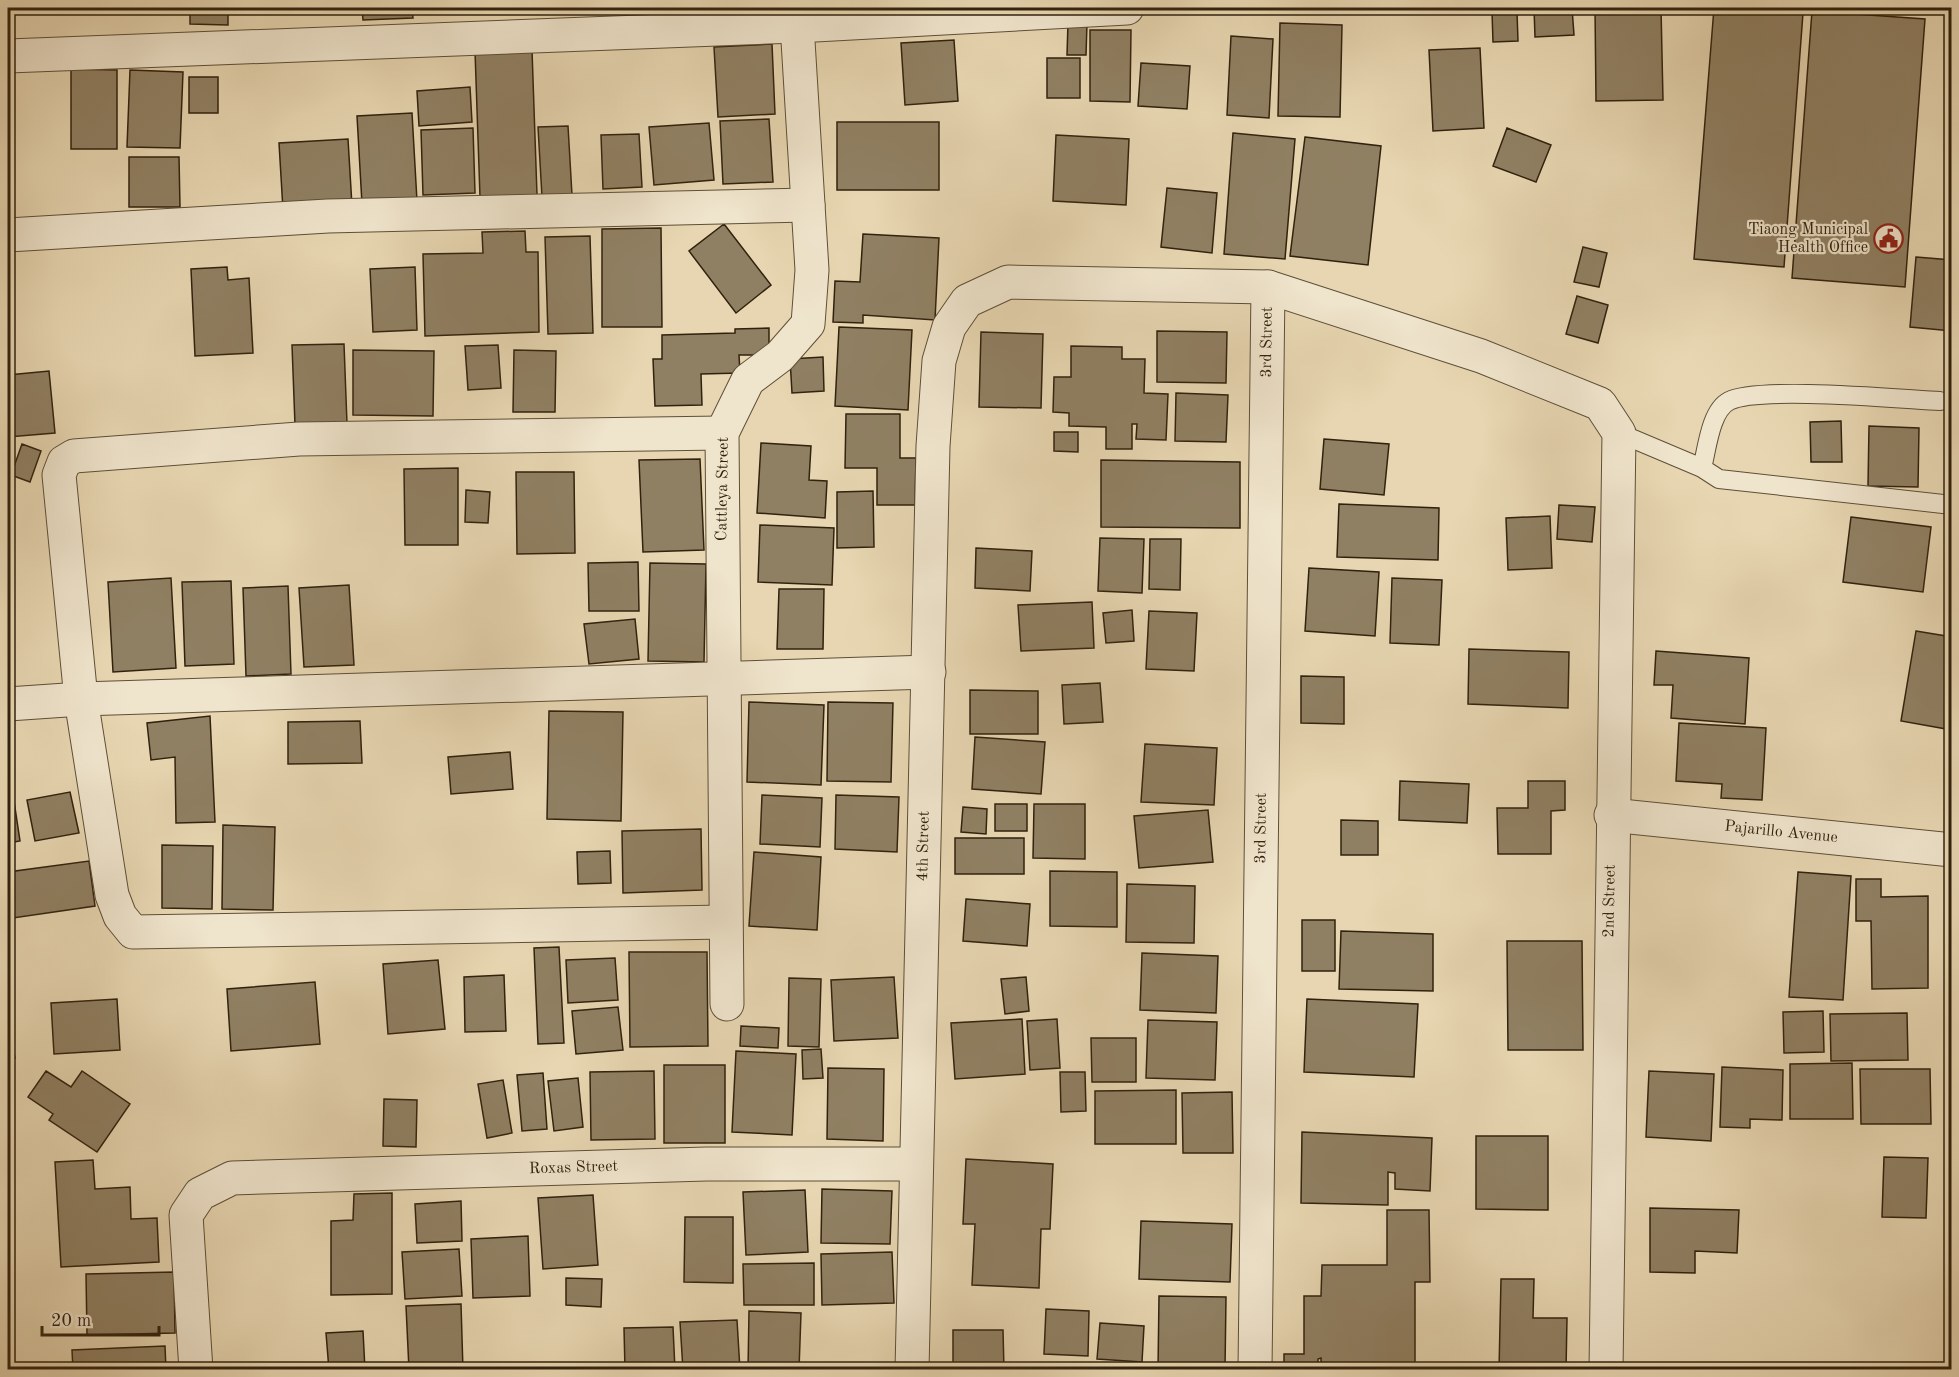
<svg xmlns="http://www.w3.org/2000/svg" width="1959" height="1377" font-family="'Old Standard TT',serif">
<rect width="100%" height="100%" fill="#e7d6b1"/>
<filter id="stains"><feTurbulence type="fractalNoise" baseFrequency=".00333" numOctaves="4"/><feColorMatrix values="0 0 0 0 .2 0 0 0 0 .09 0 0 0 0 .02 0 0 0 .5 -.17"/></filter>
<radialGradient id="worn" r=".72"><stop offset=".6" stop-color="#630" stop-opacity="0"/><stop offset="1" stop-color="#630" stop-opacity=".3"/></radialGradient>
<!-- building -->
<path fill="#908063" stroke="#31220e" stroke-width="1.5" d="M190,8h38v17l-38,-1z
M362,8h50l1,10 -50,2z
M599,8h141l1,3 -142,2z
M1534,8h38l2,27 -39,2z
M1595,8h66l2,92 -67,1z
M1714,8l89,5 -19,254 -90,-8z
M1812,11l113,8 -20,268 -113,-9z
M1492,12h25l1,29 -25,1z
M1068,23h19l-1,32h-19z
M1280,23l62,2 -2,92 -62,-1z
M1090,30h41l-1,72 -40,-1z
M1231,36l42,3 -4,79 -42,-3z
M954,40l4,61 -53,4 -4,-62z
M772,44l3,70 -57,3 -4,-70z
M1480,48l4,80 -51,3 -4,-81z
M532,50l5,145 -57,2 -5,-146z
M1047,58h33v40h-33z
M1141,63l49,3 -3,43 -49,-3z
M71,69l46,1v79h-46z
M130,70l53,2 -3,76 -53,-1z
M189,77h29v36h-29z
M470,87l2,35 -53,4 -2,-35z
M412,113l5,88 -55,3 -5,-88z
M769,119l4,63 -50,2 -3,-63z
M837,122h102v68h-102z
M709,123l5,57 -60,5 -5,-58z
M568,126l4,69 -30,2 -4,-70z
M473,128l2,65 -52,2 -2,-65z
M1507,128l44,17 -15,37 -43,-16z
M1233,133l62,6 -10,120 -61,-5z
M639,134l3,53 -39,2 -2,-54z
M1056,135l73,4 -3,66 -73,-4z
M1305,137l76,9 -13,119 -78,-9z
M348,139l4,67 -69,4 -4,-67z
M129,157h50l1,50h-51z
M1167,188l50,5 -5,60 -51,-6z
M724,224l47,61 -35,28 -47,-62z
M661,228l1,99h-60v-98z
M525,231l1,21h12l1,80 -114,4 -2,-82 60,-1 -1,-21z
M863,234l76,4 -4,82 -72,-5v8l-30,-1 2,-41 25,1z
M590,236l3,97 -45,1 -3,-97z
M1583,247l24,6 -8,34 -25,-5z
M1916,257l36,3v71l-42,-4z
M227,267l1,13 21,-2 4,75 -58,3 -4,-87z
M415,267l2,63 -44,2 -3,-63z
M1577,296l31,9 -10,38 -32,-9z
M839,327l73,3 -4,80 -73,-4z
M769,328v27h-30l1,18 -39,1 1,31 -47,1 -2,-47h9v-24l73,-2v-4z
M1157,331l70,1 -1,51 -69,-1z
M981,332l62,2 -2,74 -62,-1z
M344,344l3,80 -52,1 -3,-80z
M498,345l3,43 -33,2 -3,-44z
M1071,346l51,1v12h23l-1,34 24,1 -2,46 -30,-1 1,-15h-5v25h-26v-22l-37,-1v-13l-16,-1 1,-35h17z
M353,350l81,1 -1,65 -80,-1z
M514,350l42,1 -1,61h-42z
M823,357l1,34 -32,2 -2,-34z
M49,371l6,62 -47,4v-62z
M1176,393l52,2 -2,47 -51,-1z
M846,414h54v44h16l-1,47h-38v-37h-32z
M1841,421l1,41h-31l-1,-40z
M1869,426l50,2 -1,59 -50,-1z
M1054,432h24v20l-24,-1z
M1324,439l65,5 -5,51 -64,-6z
M761,443l50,3 -2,34 18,1 -2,37 -68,-5z
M22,444l19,7 -11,31 -19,-7z
M700,459l4,91 -61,2 -4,-92z
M1101,460l139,2v66l-139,-1z
M458,468v77h-53l-1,-76z
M516,472h58l1,81 -58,1z
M466,490l24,2 -2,31 -23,-1z
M873,491l1,56 -37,1v-56z
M1339,504l100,4 -1,52 -101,-3z
M1559,505l36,2 -3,35 -35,-3z
M1550,516l2,52 -44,2 -2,-52z
M1851,517l80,10 -8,65 -80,-10z
M760,525l74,3 -2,57 -74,-3z
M1100,538l44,1 -2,54 -44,-2z
M1150,539h31l-1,51 -31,-1z
M976,548l56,3 -2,40 -55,-3z
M638,562l1,49h-50l-1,-48z
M650,563l56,1 -2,98 -56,-1z
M1309,568l70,4 -4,64 -70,-5z
M171,578l5,90 -63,4 -5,-90z
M1392,578l50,2 -3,65 -49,-2z
M231,581l3,83 -49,2 -3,-84z
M349,585l5,80 -50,2 -5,-79z
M288,586l3,88 -45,2 -3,-88z
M779,589h45l-1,60h-46z
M1092,602l2,46 -73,3 -3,-46z
M1132,610l2,31 -28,2 -3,-30z
M1149,611l48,2 -3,58 -48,-2z
M635,619l4,40 -50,5 -5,-40z
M1916,631l36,6v93l-51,-9z
M1469,649l100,3 -1,56 -100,-4z
M1656,651l93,7 -4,66 -74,-6 2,-33h-19z
M1301,676l43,1v47l-43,-1z
M1100,683l3,39 -39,2 -2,-39z
M970,690l68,1v43h-68z
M749,702l75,3 -3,80 -74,-3z
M828,702l65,1 -2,79 -64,-1z
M549,711l74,1 -2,109 -74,-2z
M210,716l5,106 -39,1 -1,-66 -24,3 -4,-37z
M360,721l2,42 -74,1v-42z
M1679,723l87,5 -4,72 -41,-2 1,-14 -46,-3z
M975,737l70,5 -4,52 -69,-5z
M1145,744l72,4 -3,57 -73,-3z
M510,752l3,37 -62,5 -3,-37z
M1400,781l69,3 -2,39 -68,-3z
M1528,781h37v29l-14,1v43h-53l-1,-46h31z
M70,792l9,41 -44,8 -8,-41z
M762,795l60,3 -2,49 -60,-3z
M836,795l63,2 -2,55 -62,-3z
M14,801l6,40 -12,2v-41z
M995,804h32v27h-32z
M1034,804h51v55l-52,-1z
M963,807l24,2 -1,25 -25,-2z
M1208,810l5,52 -74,6 -5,-52z
M1341,820l37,1v34h-37z
M223,825l52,2 -2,83 -51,-1z
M701,829l1,61 -79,3 -1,-62z
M955,838h69v36h-69z
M162,845l51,1 -1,63 -50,-1z
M610,851l1,32 -33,1 -1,-32z
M754,852l67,5 -4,73 -68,-4z
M89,861l6,45 -82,12 -5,-46z
M1050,871l67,1v55l-67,-1z
M1798,872l53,4 -8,124 -54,-3z
M1856,879h25v18l47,-1v92l-56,1 -1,-68h-15z
M1127,884l68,2 -1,57 -68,-1z
M966,899l64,5 -3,42 -64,-5z
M1302,920h33v51h-33z
M1341,931l92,3v57l-94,-2z
M1507,941h75l1,109h-75z
M559,947l5,96 -26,1 -4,-96z
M629,952h78l1,94 -78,1z
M1142,953l76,3 -2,57 -76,-3z
M615,958l3,42 -50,3 -2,-43z
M438,960l7,69 -57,5 -5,-70z
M504,975l2,56 -41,1 -1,-55z
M894,977l4,61 -64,3 -3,-61z
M1026,977l3,34 -24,3 -4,-35z
M789,978l32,1 -2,68 -31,-1z
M315,982l5,62 -89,7 -4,-62z
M117,999l3,51 -66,4 -3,-51z
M1307,999l111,5 -4,73 -110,-5z
M618,1007l5,43 -47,4 -4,-43z
M1823,1011l1,41 -40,1 -1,-41z
M1907,1013l1,47 -77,1 -1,-47z
M1022,1019l3,55 -70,5 -4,-56z
M1057,1019l3,49 -30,2 -3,-49z
M1148,1020l69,2 -2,58 -69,-2z
M8,1021l7,37 -7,1z
M741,1026l38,2 -1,20 -38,-2z
M1091,1038h45v44h-44z
M821,1049l2,29 -20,1 -1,-29z
M736,1051l60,3 -4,81 -60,-3z
M1852,1063l1,56h-63v-55z
M664,1065h61v78h-61z
M1722,1067l61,3 -1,50 -32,-1v9l-30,-1z
M828,1068l56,1 -1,72 -56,-2z
M1860,1069h70l1,55h-70z
M46,1071l25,16 11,-16 48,33 -33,48 -48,-32 4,-6 -25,-17z
M654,1071l1,68 -64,1 -1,-68z
M1649,1071l65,3 -3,67 -65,-4z
M1060,1072h25l1,39 -25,1z
M543,1073l4,56 -25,2 -5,-56z
M578,1078l5,49 -29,4 -6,-50z
M503,1080l9,53 -25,5 -9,-54z
M1176,1090v54h-81v-53z
M1232,1092l1,61h-50l-1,-60z
M384,1099l33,1 -1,47 -33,-1z
M1302,1132l130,6 -2,53 -35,-2v-16l-7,-1v33l-87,-2z
M1476,1136h72v74l-72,-1z
M1884,1157l44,1 -2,60 -44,-1z
M966,1159l87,5 -3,65h-9l-2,59 -67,-3 3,-61h-12z
M93,1160l2,29 35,-2 1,32 26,-1 2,44 -98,5 -6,-105z
M822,1189l70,2 -2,53 -69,-1z
M805,1190l3,62 -62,3 -3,-63z
M392,1193v101l-61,1v-74l22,-1 1,-26z
M593,1195l5,70 -55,4 -5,-71z
M461,1201l1,40 -45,2 -2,-39z
M1650,1208l89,2 -2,43 -42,-2v22l-45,-1z
M1387,1210h42l1,72h-15v88h-94v-12l-3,1v11h-34v-16h20v-58h17l1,-31h65z
M685,1217h48v66l-49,-1z
M1141,1221l91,3 -2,58 -91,-3z
M528,1236l2,60 -57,2 -2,-59z
M459,1249l3,47 -57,3 -3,-47z
M892,1252l2,51 -72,2 -1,-51z
M814,1263v42h-70l-1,-41z
M174,1272l1,61 -88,2 -1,-61z
M566,1278l36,1 -1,28 -35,-2z
M1501,1279h33l-1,39h34l-1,52h-67z
M1159,1296l67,1 -1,73h-67z
M461,1304l2,66h-54l-3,-64z
M1046,1309l43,2 -1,45 -44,-2z
M749,1311l52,2 -2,57h-51z
M737,1320l3,50h-57l-3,-48z
M1100,1323l44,3 -2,36 -45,-3z
M673,1327l2,43h-50l-1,-42z
M953,1330h50l1,40h-51z
M363,1331l2,39h-36l-3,-37z
M165,1346l1,24h-93l-1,-20z
M1082,1363l63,3 -1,4h-62z"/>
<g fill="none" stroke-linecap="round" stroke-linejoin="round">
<defs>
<path id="service" d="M1619,433l83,35 17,11 233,26
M1702,468c5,-18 8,-57 27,-67 29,-15 171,-2 211,0"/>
<g id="minor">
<path d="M8,56l789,-30 330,-18"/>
<path d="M8,235l320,-19 480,-11"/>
<path d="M722,433l-423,6 -225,17 -10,6 -5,13 22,224 31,196 8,21 13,16 592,-10"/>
<path d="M8,704l73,-5 848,-27"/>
<path id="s1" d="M1611,815l341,35"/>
<path d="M727,1004l-5,-571 26,-53 32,-24 28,-32 4,-54 -16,-262"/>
<path id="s2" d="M196,1370l-10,-155 14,-21 32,-16 475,-14h209"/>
<path id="s3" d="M912,1370l21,-924 6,-85 10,-34 18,-26 41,-19 260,5 213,69 119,48 19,29 -13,937"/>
<path id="s4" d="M1255,1370l13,-1083"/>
</g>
</defs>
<!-- service casing -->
<use href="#service" stroke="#5e4f37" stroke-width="20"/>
<!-- minor casing -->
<use href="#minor" stroke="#5e4f37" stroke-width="35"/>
<!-- service -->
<use href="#service" stroke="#efe4cc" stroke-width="18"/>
<!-- minor -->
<use href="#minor" stroke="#efe4cc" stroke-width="33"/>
</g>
<!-- icons -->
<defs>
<symbol id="civic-ring" viewBox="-11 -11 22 22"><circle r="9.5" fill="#efe4cc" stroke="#8f2418" stroke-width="1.5"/><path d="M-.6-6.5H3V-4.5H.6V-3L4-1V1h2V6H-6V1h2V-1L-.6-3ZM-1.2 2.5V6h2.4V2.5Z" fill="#8f2418"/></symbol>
</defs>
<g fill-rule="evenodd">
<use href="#civic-ring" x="1872" y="222" width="33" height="33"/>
</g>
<g text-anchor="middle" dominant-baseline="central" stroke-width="4.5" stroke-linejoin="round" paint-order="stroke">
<!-- poi labels -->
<g font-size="16" fill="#31220e" stroke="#efe4cc" text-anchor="end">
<text x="1868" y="230">Tiaong Municipal<tspan x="1868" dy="18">Health Office</tspan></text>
</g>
<!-- street labels -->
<g font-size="16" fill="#31220e" stroke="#efe4cc">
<text stroke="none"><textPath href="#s4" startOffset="1028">3rd Street</textPath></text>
<text transform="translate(723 489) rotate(-89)">Cattleya Street</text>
<text stroke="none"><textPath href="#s4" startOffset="542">3rd Street</textPath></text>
<text stroke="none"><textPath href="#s1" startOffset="171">Pajarillo Avenue</textPath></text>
<text stroke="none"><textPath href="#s3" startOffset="524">4th Street</textPath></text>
<text transform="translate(1610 901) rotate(-89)">2nd Street</text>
<text stroke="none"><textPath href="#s2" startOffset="558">Roxas Street</textPath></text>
</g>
</g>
<!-- margin -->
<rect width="1959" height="1377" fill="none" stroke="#e7d6b1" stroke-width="30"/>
<rect x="9" y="9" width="1941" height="1359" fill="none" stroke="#31220e" stroke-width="3"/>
<rect x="15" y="15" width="1929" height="1347" fill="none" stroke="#31220e" stroke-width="1.5"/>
<!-- scale -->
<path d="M42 1326v9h117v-9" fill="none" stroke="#31220e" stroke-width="3"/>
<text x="51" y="1326" font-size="18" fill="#31220e" stroke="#efe4cc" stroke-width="4.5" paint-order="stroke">20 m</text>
<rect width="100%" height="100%" filter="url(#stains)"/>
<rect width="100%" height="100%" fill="url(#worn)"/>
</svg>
